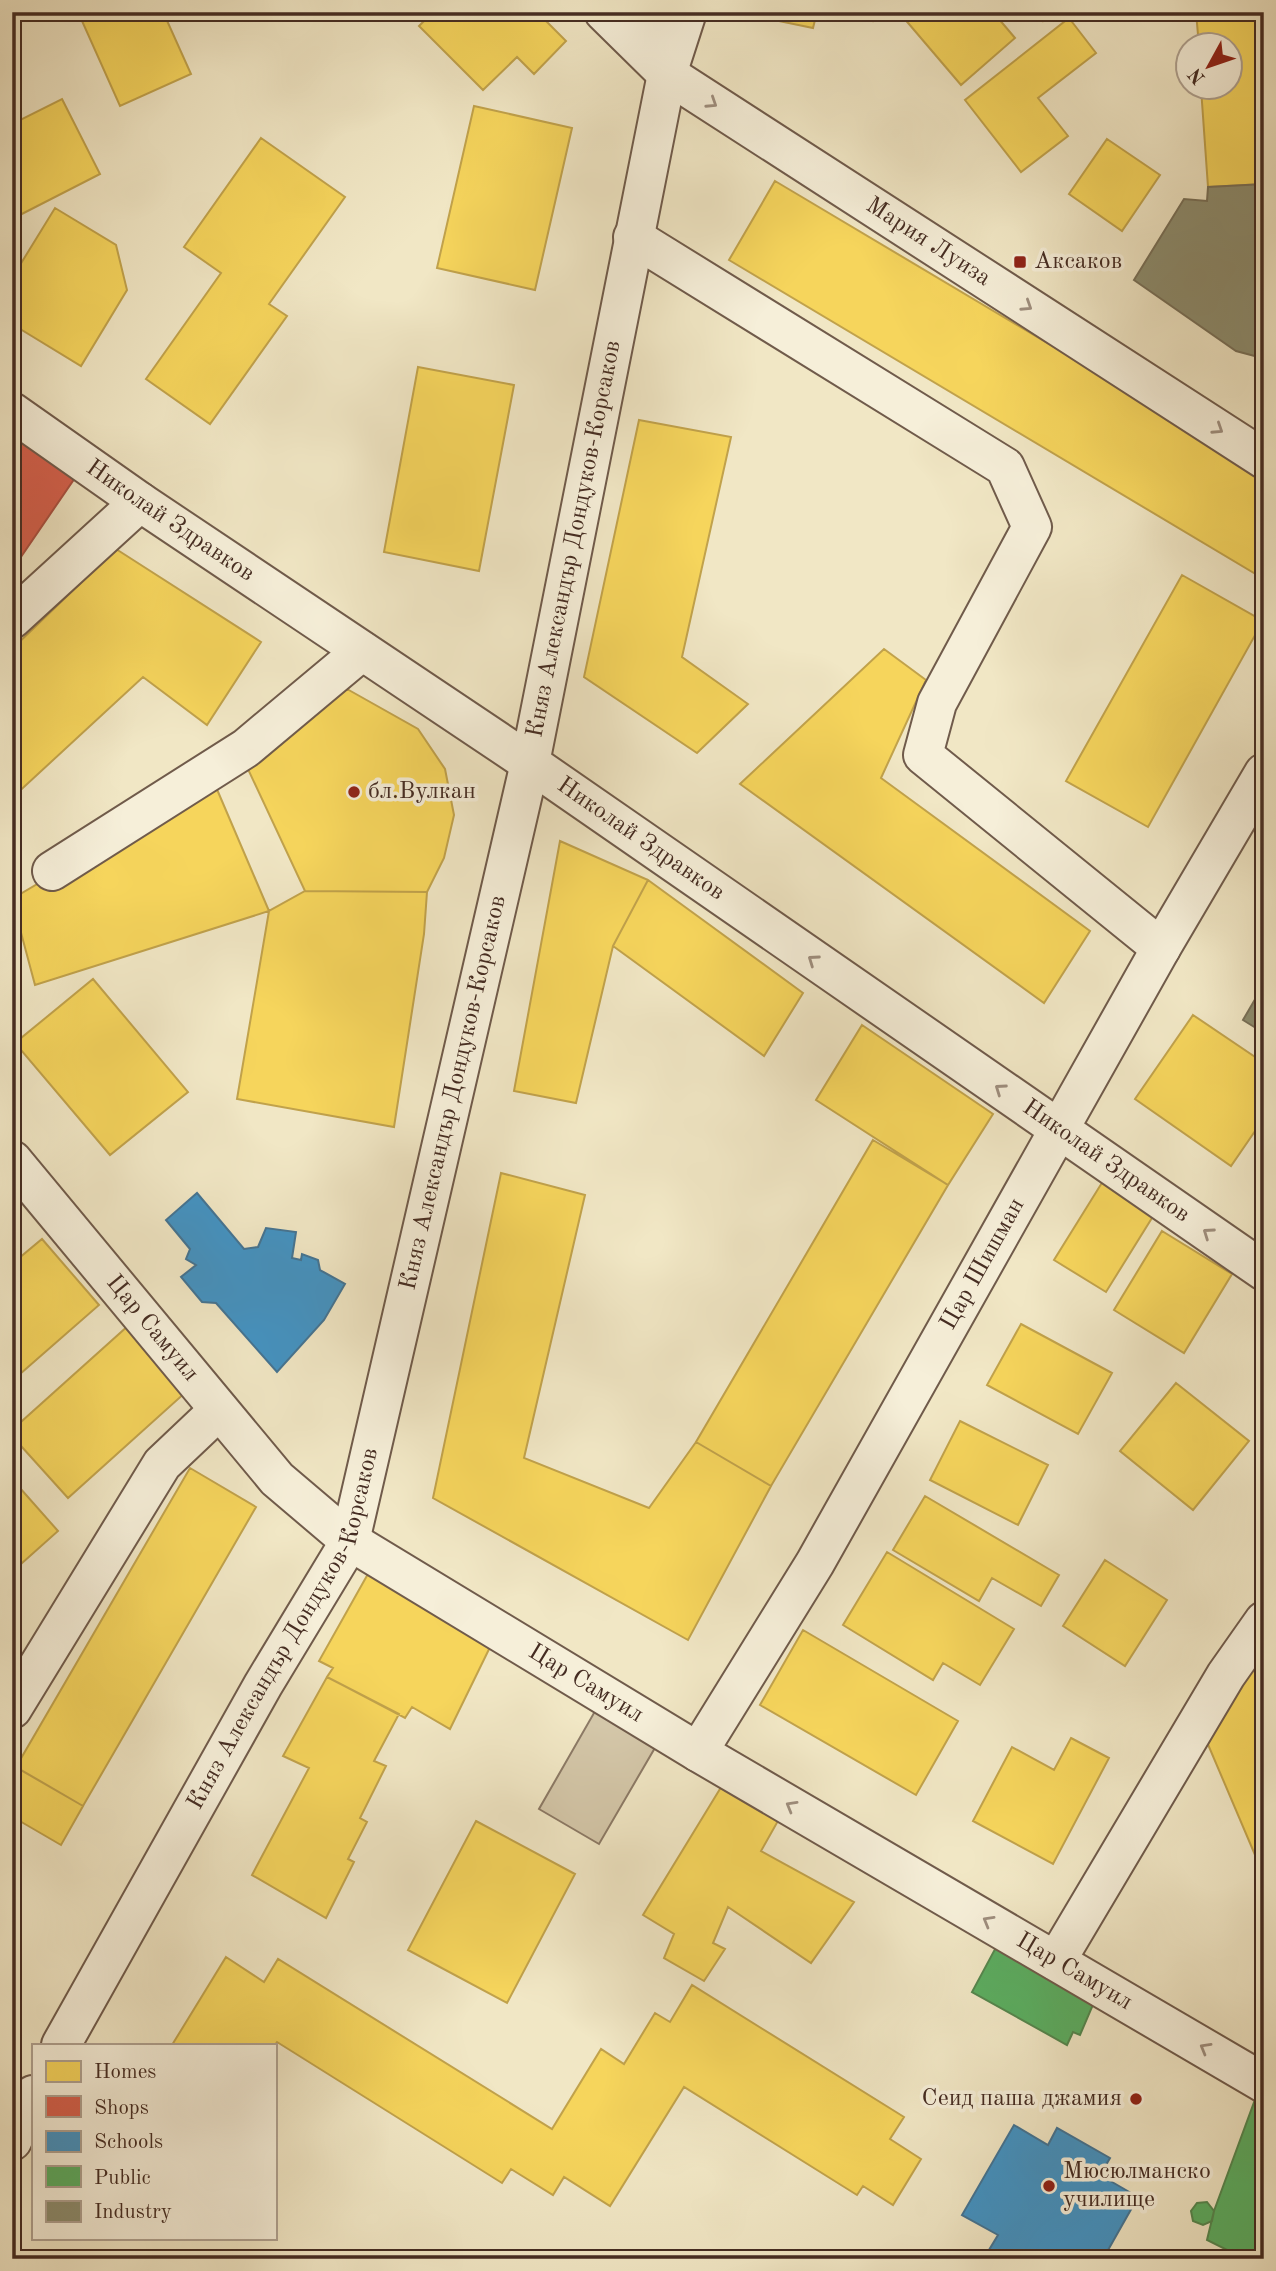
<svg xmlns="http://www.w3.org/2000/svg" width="1276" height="2271" font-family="'Old Standard TT',serif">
<rect width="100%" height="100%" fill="#f1e7c5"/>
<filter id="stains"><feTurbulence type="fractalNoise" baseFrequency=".00286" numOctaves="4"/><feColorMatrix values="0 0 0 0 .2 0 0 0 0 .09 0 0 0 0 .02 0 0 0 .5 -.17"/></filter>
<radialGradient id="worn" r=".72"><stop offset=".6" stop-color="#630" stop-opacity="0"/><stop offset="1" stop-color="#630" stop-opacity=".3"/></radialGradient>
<!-- green -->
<path fill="#d4c7a9" stroke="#8c7a66" stroke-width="2" d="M602,1699l61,35 -64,110 -60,-35z"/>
<!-- homes -->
<path fill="#f6d55c" stroke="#c1a24b" stroke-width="2" d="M78,12h90l-4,2 27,60 -71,32z
M433,12h124l-10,10 19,19 -32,33 -17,-17 -34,33 -64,-64z
M736,12h81l-4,16z
M864,12h17l-8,9z
M909,12h84l22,26 -54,47 -58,-68z
M1036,12h18l-11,9z
M1196,12h68v172l-56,3 -7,-99h29v-42h-31z
M1069,18l27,35 -58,45 30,38 -47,36 -56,-72z
M62,99l38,75 -88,45v-95z
M474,106l98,22 -37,162 -98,-22z
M261,138l84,59 -76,107 18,12 -77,108 -64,-45 75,-106 -37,-26z
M1107,139l53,36 -38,56 -53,-37z
M775,181l489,291v107l-535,-319z
M55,208l61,37 11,45 -46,76 -69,-42v-46z
M418,367l96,18 -35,186 -95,-19z
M639,420l92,17 -49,220 66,47 -51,49 -113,-76z
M116,549l145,93 -54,83 -64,-48 -131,121v-149z
M1182,575l81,46 -115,206 -82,-46z
M884,649l42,31 -45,98 209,153 -46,72 -304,-219z
M347,689l71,40 27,40 9,46 -10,43 -17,34 -122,-1 -58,-124z
M213,780l56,131 -234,74 -23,-86z
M560,841l88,39 -35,66 -37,157 -62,-12z
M648,880l155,113 -39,63 -151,-110z
M305,891l122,1 -3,42 -30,193 -157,-28 32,-188z
M93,979l95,113 -78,63 -95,-112z
M1193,1015l71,48v55l-33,48 -96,-67z
M862,1025l131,89 -45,71 -132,-85z
M873,1140l75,45 -177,301 -75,-44z
M501,1173l84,22 -61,263 125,50 47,-66 75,44 -83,154 -255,-142z
M1108,1173l52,32 -54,87 -52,-32z
M1162,1231l70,43 -48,79 -70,-43z
M42,1239l57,66 -87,76v-117z
M1021,1324l91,49 -34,61 -91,-49z
M129,1325l58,66 -119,107 -56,-62v-6z
M1176,1383l73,58 -56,69 -73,-59z
M960,1421l88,44 -30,60 -88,-45z
M190,1468l66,39 -173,299 -67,-39z
M12,1479l46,52 -46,41z
M925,1496l134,79 -18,31 -49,-28 -13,23 -86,-51z
M887,1552l127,77 -34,56 -37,-22 -10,17 -90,-55z
M1105,1560l62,40 -42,66 -62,-40z
M373,1565l120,76 -43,88 -38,-22 -7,11 -78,-41 6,-9 -14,-7z
M803,1630l155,91 -42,74 -156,-90z
M1264,1668v208l-63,-148 31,-53z
M327,1677l72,37 -25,47 12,5 -26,52 7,4 -19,37 6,3 -28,56 -74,-43 57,-107 -26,-12z
M1071,1738l38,20 -56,106 -80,-43 39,-74 42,23z
M12,1765l71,41 -22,39 -43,-25 -6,10z
M723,1784l60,28 -22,39 93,51 -43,61 -83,-56 -15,36 12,6 -21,32 -40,-23 10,-24 -31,-19z
M476,1821l99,53 -68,129 -99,-53z
M226,1957l38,25 14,-23 274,170 49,-80 23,15 31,-51 15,9 22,-37 212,132 -14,22 31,20 -28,46 -30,-19 -6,9 -173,-108 -74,119 -46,-29 -11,18 -42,-26 -9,14 -225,-141 -2,3h-103z"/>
<!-- shops -->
<path fill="#d6604d" stroke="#aa5040" stroke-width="2" d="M12,427l67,45 -67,98z"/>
<!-- schools -->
<path fill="#4393c3" stroke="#447493" stroke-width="2" d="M197,1193l47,56 14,-2 8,-19 30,4 -4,26 9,2 1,-6 16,6 2,10 25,14 -21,36 -47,52 -61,-69 -14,-1 -21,-25 15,-12 -10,-6 4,-10 -24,-29z
M1014,2125l34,20 9,-17 53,30 -10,17 38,22 -35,62h-99l-15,-9 9,-15 -36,-20z"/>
<!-- public -->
<path fill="#5aae61" stroke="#54874e" stroke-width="2" d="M1001,1938l97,55 -18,42 -7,-3 -6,13 -95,-53z
M1256,2097l8,4v158h-19l-38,-19 7,-29z
M1207,2202l7,9 -2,10 -9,4 -10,-4 -2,-10 6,-8z"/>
<!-- industry -->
<path fill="#8c8c6e" stroke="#776f57" stroke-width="2" d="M1264,184v174h-2l-26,-7 -102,-71 50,-81 23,2 1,-14z
M1264,984v49l-21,-13z"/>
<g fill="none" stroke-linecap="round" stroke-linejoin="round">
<defs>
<g id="minor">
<path id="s1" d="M604,12l63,62 597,385"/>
<path d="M651,12l16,62"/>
<path d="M633,237l372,230 27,60 -95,176 -14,52 238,193"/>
<path id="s2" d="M12,412l128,90 390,261 734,508"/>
<path d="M12,619l128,-117"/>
<path d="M52,871l194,-123 116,-97"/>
<path id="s3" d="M12,1160l265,319 73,62 348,211 566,331"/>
<path d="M12,1709l150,-245 57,-54"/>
<path id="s4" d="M698,1752l117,-189 346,-615 103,-175"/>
<path d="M1056,1961l170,-286 38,-54"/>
<path id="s5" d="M61,2045l202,-360 87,-144 180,-778 137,-689 20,-62"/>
<path d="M12,2141l21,-46"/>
</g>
</defs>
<!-- minor casing -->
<use href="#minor" stroke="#705b4b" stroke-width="42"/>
<!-- minor -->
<use href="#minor" stroke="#f6efd9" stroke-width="38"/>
</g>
<!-- one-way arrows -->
<defs><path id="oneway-chevron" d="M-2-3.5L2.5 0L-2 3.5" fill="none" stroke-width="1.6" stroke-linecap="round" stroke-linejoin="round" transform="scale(1.75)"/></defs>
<g stroke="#9e8e7e">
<use href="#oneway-chevron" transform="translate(712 103) rotate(33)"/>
<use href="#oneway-chevron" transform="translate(1027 306) rotate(33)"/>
<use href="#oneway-chevron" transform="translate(1218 429) rotate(33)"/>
<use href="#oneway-chevron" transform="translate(813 960) rotate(-145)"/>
<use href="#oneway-chevron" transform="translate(1000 1089) rotate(-145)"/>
<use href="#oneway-chevron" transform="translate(1208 1233) rotate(-145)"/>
<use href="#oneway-chevron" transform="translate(791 1806) rotate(-150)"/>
<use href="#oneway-chevron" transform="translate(988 1921) rotate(-150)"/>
<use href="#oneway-chevron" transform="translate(1205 2048) rotate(-150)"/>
</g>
<!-- markers -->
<g fill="#8f2418" stroke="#f6efd9" stroke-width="2.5">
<rect x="1013" y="255" width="14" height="14" rx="3.5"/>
<circle cx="354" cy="792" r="7"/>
<circle cx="1136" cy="2099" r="7"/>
<circle cx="1049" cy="2186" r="7"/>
</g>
<g text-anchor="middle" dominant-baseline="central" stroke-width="7" stroke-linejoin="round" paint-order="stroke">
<!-- street labels -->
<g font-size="24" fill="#452c22" stroke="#f6efd9">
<text stroke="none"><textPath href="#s1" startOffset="399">Мария Луиза</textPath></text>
<text stroke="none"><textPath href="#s2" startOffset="192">Николай Здравков</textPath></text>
<text stroke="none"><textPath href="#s5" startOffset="1608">Княз Александър Дондуков-Корсаков</textPath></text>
<text stroke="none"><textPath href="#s2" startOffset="760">Николай Здравков</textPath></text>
<text stroke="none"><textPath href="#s5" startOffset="1041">Княз Александър Дондуков-Корсаков</textPath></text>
<text stroke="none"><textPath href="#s2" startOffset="1326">Николай Здравков</textPath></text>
<text stroke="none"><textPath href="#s4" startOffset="565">Цар Шишман</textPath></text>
<text stroke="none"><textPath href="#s3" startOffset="219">Цар Самуил</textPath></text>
<text stroke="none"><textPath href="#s5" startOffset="474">Княз Александър Дондуков-Корсаков</textPath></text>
<text stroke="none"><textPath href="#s3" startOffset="786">Цар Самуил</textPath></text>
<text stroke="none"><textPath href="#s3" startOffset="1353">Цар Самуил</textPath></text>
</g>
<!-- poi labels -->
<g font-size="24" fill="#452c22" stroke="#f6efd9" text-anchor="start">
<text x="1034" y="262">Аксаков</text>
<text x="368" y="792">бл.Вулкан</text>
<text x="1122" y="2099" text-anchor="end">Сеид паша джамия</text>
<text x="1063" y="2172">Мюсюлманско<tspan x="1063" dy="28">училище</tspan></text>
</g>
</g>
<!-- margin -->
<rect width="1276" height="2271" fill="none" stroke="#f1e7c5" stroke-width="42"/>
<rect x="14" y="14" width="1248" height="2243" fill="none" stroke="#452c22" stroke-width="3.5"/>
<rect x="21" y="21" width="1234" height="2229" fill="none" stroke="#452c22" stroke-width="2"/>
<!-- legend -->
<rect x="32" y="2044" width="245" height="196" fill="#f6efd9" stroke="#afa190" stroke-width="2"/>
<rect x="46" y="2061" width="35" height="21" fill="#f6d55c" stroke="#afa190" stroke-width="2"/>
<text x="94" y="2078" font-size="21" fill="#452c22">Homes</text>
<rect x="46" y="2096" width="35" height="21" fill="#d6604d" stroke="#afa190" stroke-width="2"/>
<text x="94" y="2114" font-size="21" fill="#452c22">Shops</text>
<rect x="46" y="2131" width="35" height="21" fill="#4393c3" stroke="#afa190" stroke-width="2"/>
<text x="94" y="2148" font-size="21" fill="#452c22">Schools</text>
<rect x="46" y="2166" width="35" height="21" fill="#5aae61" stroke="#afa190" stroke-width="2"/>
<text x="94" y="2184" font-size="21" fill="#452c22">Public</text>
<rect x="46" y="2201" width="35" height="21" fill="#8c8c6e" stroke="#afa190" stroke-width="2"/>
<text x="94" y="2218" font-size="21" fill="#452c22">Industry</text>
<!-- north arrow -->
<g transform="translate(1209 66) rotate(230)"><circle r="33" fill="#f6efd9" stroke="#afa190" stroke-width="2"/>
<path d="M0-5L12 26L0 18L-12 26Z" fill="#8f2418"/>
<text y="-10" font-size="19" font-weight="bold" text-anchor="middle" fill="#452c22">N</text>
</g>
<rect width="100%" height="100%" filter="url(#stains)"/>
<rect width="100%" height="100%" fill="url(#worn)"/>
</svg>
